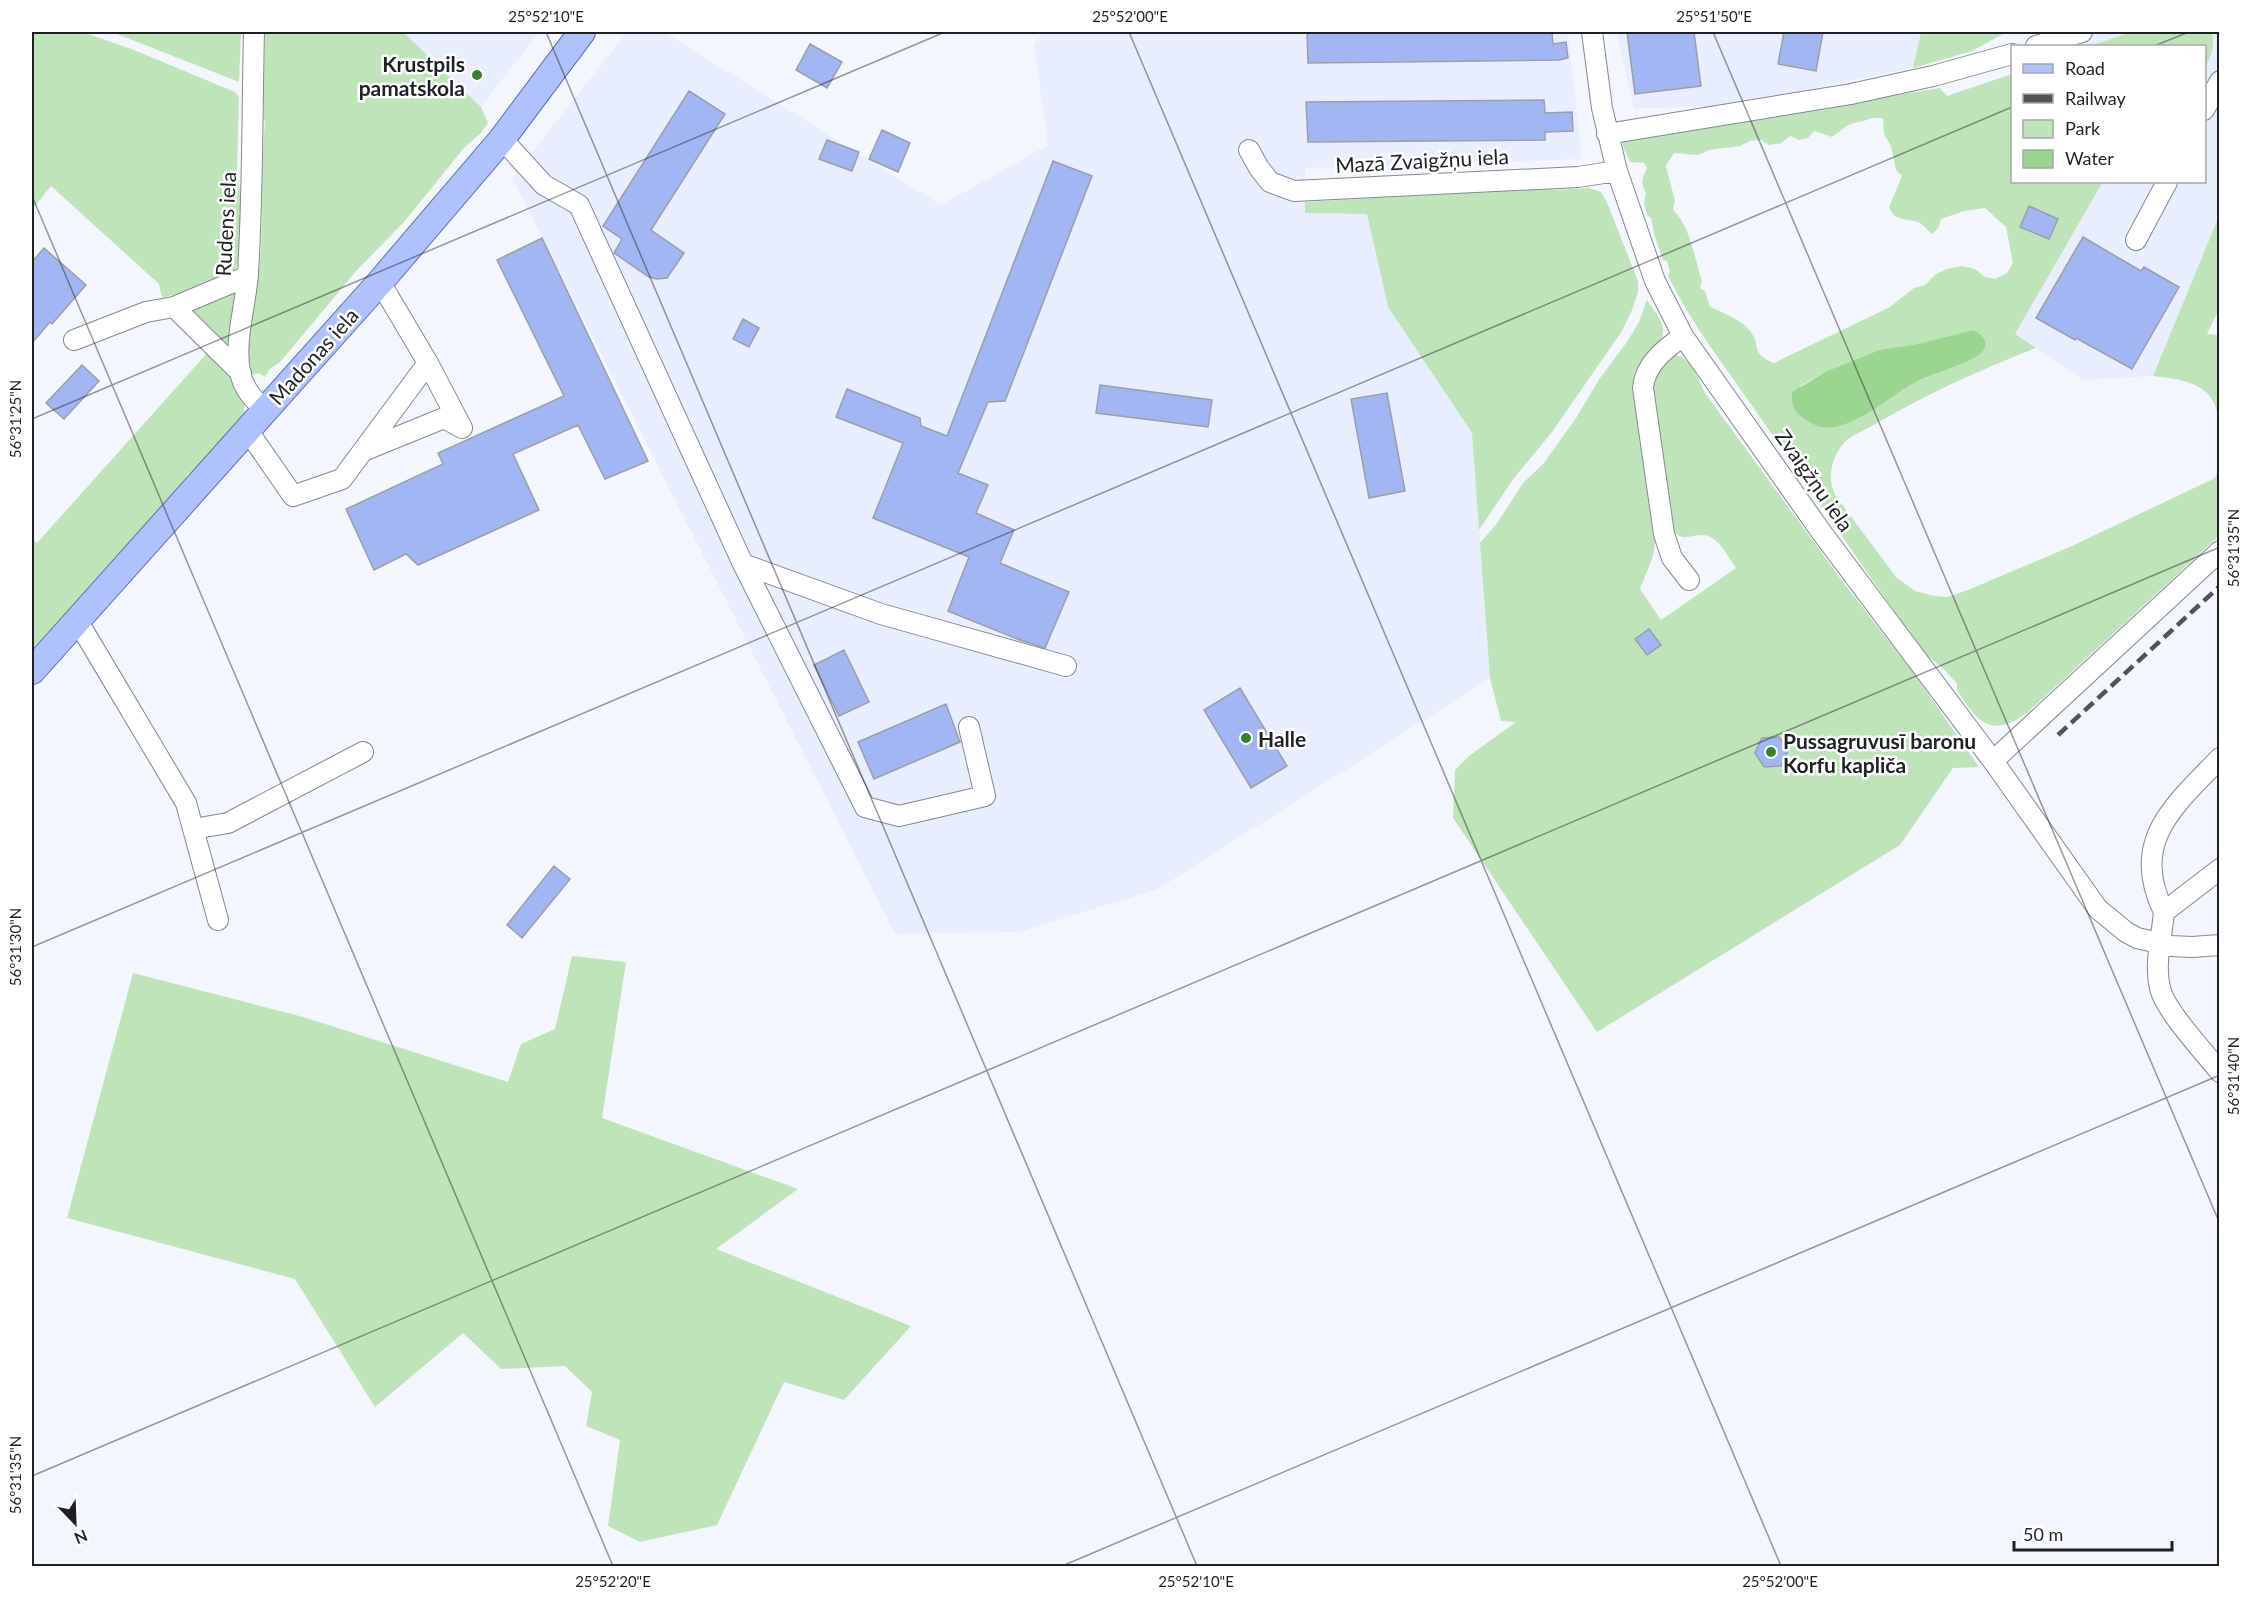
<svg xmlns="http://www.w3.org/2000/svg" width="2251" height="1598" font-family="Lato,sans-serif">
<rect width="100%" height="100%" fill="#f3f6fd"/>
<!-- built -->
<path fill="#e8eefe" d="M403,32h136l-58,75z
M627,32h37l277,173 107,-60 -14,-100 9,-13h525l14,127 -277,9v45l62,1 21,93 84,126 18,245 -332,211 -139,43 -124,2 -383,-756z
M1616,32h305l-8,36 -190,39 -89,1z
M2038,32h94l-43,14h-46z
M2211,32h8v184l-66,160 -70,4 -68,-46 86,-149 9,-3h94l1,-115 8,-13 1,-14z"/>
<!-- green -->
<path fill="#c0e4ba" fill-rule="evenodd" d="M32,32h50l52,18 101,42 4,6 -2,72 5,34 -4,59c-1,2 -4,7 -5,9 -7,7 -59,23 -71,26l-3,-14 -108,-98 -19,24z
M112,32h129l-2,50z
M265,32h138l78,75 7,16 -7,10 -17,15 -60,74 -47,48 -76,91 -12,9 -4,7 -6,-4 -8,2c-9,-31 8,-92 10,-127 2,-42 0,-83 4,-124l-2,-10z
M1921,32h93l-11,2 -31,17 -59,17z
M2132,32h79c5,14 1,23 -6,35l-1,-21h-115z
M2012,74v108h98l-9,3 -86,149 21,14c-55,21 -115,49 -166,79 -9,5 -21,9 -27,17 -12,15 -16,34 -8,51l61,82 19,14 19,5 13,1 21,-7 104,-44 143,-68 4,-12v70l-192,177c-36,26 -50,9 -70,-23v-6l-14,-16 -17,-13c-60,-82 -116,-166 -173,-248 -30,-43 -62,-84 -85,-131l2,-4 -3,-11 -4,-1 -9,-26 -3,-16 -4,-3 -3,-12 2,-10c-6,-10 -4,-15 1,-25l-3,-5 -14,-1 -7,-15v-7l317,-52 7,8zM1872,118h11l1,16 7,12 5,24 6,6 -13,31c6,16 18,10 31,16 4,2 8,8 12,11l7,-7 2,-8 23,-8 21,-3 21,19 7,36 -6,10 -12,6 -10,-2 -10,-8 -13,-3 -15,3 -11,5 -11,11 -11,3 -24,19 -116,56c-25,-10 -12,-18 -24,-32 -8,-11 -28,-19 -40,-24l-5,-16 -5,-3 2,-7c-7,-21 -12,-56 -29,-71l2,-9 -9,-35 8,-13 24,2 11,-5 31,-4 10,-5 11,-1 8,5 12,-2 9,-7 9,4 9,-2 6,-7 18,6c6,-4 10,-8 16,-12 6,-3 16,-3 24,-7zM1973,330l11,8 -45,33 -27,12 -44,29 -24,12 -44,-38 27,-15 52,-21 38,-6z
M1551,188l3,2 35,-2 12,4 5,8 32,81v11l-6,18 -10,21 -70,101 -38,46 -35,52 -7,-97 -84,-126 -21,-93 -62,-1v-11z
M2219,216v93l-12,25 10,1 2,-4v127c-4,-12 0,-20 0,-32 -1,-42 -32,-46 -66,-50z
M232,291l3,1c1,9 -3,16 -4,24 -2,9 2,21 -4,28l-6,1 -32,-30 1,-8z
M1647,300c19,27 25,33 -2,57l11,180 -3,19 -13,33 21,31 75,-52c-7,-10 -14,-24 -24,-30 -17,-10 -29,11 -42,-12l-19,-145 20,-26c20,-1 26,22 34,38l138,189 72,93 64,92 -26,1 -53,77 -303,187 -144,-214 2,-48 14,-14 47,-34 -15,-1 -11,-43 -10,-135 16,-18 27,-42 21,-20 32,-45 24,-40 27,-36 12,-20z
M214,350l32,49 -2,10 1,5 -44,54 -13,6 -20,30 -136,151v-116l5,4 172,-192z
M572,956l54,6 -24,156 196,71 -82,60 195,77 -67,74 -60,-18 -67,143 -77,17 -32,-16 12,-86 -34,-14 6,-34 -27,-26 -64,3 -38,-36 -88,74 -80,-128 -228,-61 66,-245 170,44 205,65 13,-38 34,-15z"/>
<!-- water -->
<path fill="#9bd691" d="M1973,330c8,4 17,11 10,21 -8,11 -57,24 -71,33 -23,13 -63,49 -91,43 -5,-1 -12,-5 -16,-8 -11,-6 -14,-15 -13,-27l35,-21 52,-21 38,-6z"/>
<!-- building -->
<path fill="#a1b6f3" stroke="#9b9ea7" stroke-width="1.5" d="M1307,32h245l1,12 13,-2 2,16 -9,2 -251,3z
M1627,32h67l7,54 -66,8z
M1784,32h39l-7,39 -38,-7z
M810,44l32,18 -15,26 -31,-18z
M689,91l36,23 -74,116 33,23 -17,25 -10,1 -8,-2 -35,-24 8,-14 -19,-13z
M1544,100l1,13 27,-1 1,19 -28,1v8l-237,2 -2,-40z
M882,130l28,13 -12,29 -29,-13z
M827,140l32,12 -7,19 -33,-12z
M1053,161l39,15 -87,225 -17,1 -30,71 30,12 -12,28 38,17 -14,33 69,29 -24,56 -25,-8 -72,-29 21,-54 -96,-39 30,-75 -67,-26 11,-28 73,29 1,8 26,10z
M2029,206l29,13 -9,20 -29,-12z
M2083,237l58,34 3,-4 35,20 -47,82 -56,-31 -1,2 -39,-22z
M542,238l106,223 -43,18 -27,-54 -65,29 26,56 -121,55 -12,-11 -32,16 -28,-61 97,-45 -5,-11 126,-57 -67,-136z
M44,248l42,37 -34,39 -2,-2 -18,21v-81z
M743,319l16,9 -10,19 -16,-8z
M82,365l17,16 -35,38 -18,-16z
M1100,385l112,15 -4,27 -112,-14z
M1387,393l18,98 -36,7 -18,-99z
M1649,629l12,16 -14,10 -12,-16z
M844,650l25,52 -30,14 -25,-51z
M1240,688l47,78 -36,22 -47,-78z
M946,704l14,38 -86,37 -16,-37z
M1779,737l9,14 -7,15 -17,1 -9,-14 7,-15z
M554,866l16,13 -48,59 -15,-13z"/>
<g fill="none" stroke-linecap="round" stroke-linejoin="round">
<defs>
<path id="minor" d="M254,32c-2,80 -1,160 -6,241 -2,32 -14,67 -8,99 3,16 13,27 25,38
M1592,32l10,76 15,63 38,110 28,55 139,197 171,228 105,148 28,23 11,6 34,8 21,1 28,-2
M2036,46l46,-14
M2204,110l16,-29
M1607,134l244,-40 82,-18 79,-22
M502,139l42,46 35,20 164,359 138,50 185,52
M1249,150l10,18 11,14 24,9 284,-14 39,-6
M2136,240l31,-58
M174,307l74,-31
M1683,336c-18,13 -38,28 -40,52l21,146 8,24 17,22
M74,340l72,-28 28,-5 67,66
M248,431l45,65 49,-17 86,-116 -48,-81
M363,451l81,-33 18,10 -34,-65
M743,564l122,243 34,9 86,-20 -16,-69
M77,620l109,183 32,117
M1993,761l227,-210
M193,829l35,-6 135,-71
M2220,869l-56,43c-2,24 -10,52 -4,76 4,21 45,65 60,84
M2164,912c-35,-71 10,-106 56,-154"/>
<path id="major" d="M32,671l348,-389 122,-143 80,-107"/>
</defs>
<!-- minor casing -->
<use href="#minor" stroke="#848790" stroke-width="22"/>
<!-- major casing -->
<use href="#major" stroke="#5a6fb0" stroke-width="28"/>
<!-- minor -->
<use href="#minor" stroke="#fff" stroke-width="20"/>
<!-- major -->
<use href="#major" stroke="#afc2fd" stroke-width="26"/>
<!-- rail -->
<path stroke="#515357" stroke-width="4.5" stroke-dasharray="12 6" stroke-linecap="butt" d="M2058,735l162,-149"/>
</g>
<!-- ticks -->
<path fill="none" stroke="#1e2023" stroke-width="1.5" stroke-opacity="0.45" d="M546,32l651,1534M1129,32l652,1534M1713,32l507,1192M2154,46l35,-14M32,196l581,1370M32,419l913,-387M32,947l1980,-840M32,1476l2188,-929M1062,1566l1158,-491"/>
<!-- markers -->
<g fill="#36822b" stroke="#fff" stroke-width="2">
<circle cx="477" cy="75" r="6"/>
<circle cx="1246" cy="738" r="6"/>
<circle cx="1771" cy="752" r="6"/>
</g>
<g text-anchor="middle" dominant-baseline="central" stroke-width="5" stroke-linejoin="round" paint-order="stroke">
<!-- poi labels -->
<g font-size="21" font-weight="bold" fill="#1e2023" stroke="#fff" text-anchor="start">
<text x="465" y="63" text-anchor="end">Krustpils<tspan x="465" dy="24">pamatskola</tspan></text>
<text x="1258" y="738">Halle</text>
<text x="1783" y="740">Pussagruvusī baronu<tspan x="1783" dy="24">Korfu kapliča</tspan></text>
</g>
<!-- street labels -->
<g font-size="21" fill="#1e2023" stroke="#fff">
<text transform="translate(1422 160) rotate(-3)">Mazā Zvaigžņu iela</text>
<text transform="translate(225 224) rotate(-87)">Rudens iela</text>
<text transform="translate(313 356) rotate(-48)">Madonas iela</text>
<text transform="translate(1815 480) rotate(55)">Zvaigžņu iela</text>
</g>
</g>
<!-- border -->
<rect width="2251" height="1598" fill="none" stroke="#ffffff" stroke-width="66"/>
<!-- legend -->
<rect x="2011" y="45" width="195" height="138" fill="#ffffff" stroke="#a5a6a7" stroke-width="1.5"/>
<rect x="2023" y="64" width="30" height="9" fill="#afc2fd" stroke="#a5a6a7" stroke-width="1.5"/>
<text x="2065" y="75" font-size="18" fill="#1e2023">Road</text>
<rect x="2023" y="94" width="30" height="9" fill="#515357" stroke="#a5a6a7" stroke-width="1.5"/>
<text x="2065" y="105" font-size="18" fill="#1e2023">Railway</text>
<rect x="2023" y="120" width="30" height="18" fill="#c0e4ba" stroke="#a5a6a7" stroke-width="1.5"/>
<text x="2065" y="135" font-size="18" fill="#1e2023">Park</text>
<rect x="2023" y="150" width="30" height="18" fill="#9bd691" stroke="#a5a6a7" stroke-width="1.5"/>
<text x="2065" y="165" font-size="18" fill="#1e2023">Water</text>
<!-- north arrow -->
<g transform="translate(75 1523) rotate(157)" stroke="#ffffff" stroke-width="4.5" paint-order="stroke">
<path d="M0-4.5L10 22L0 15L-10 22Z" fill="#1e2023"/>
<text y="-9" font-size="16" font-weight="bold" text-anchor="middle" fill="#1e2023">N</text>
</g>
<!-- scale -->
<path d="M2014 1541v9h158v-9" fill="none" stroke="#1e2023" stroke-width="3"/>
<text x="2023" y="1541" font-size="18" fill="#1e2023" stroke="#ffffff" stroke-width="4.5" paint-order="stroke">50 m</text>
<rect x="33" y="33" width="2185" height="1532" fill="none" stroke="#1e2023" stroke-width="2"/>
<g font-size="15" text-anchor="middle" fill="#1e2023">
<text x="546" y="22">25°52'10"E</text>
<text x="1130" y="22">25°52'00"E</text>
<text x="1714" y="22">25°51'50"E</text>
<text transform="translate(16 419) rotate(-90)" y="5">56°31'25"N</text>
<text transform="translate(2234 548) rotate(-90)" y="5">56°31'35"N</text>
<text transform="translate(16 947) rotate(-90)" y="5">56°31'30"N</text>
<text transform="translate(2234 1076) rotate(-90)" y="5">56°31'40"N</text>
<text transform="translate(16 1475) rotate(-90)" y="5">56°31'35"N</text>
<text x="613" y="1587">25°52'20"E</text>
<text x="1196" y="1587">25°52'10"E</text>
<text x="1780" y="1587">25°52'00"E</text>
</g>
</svg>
